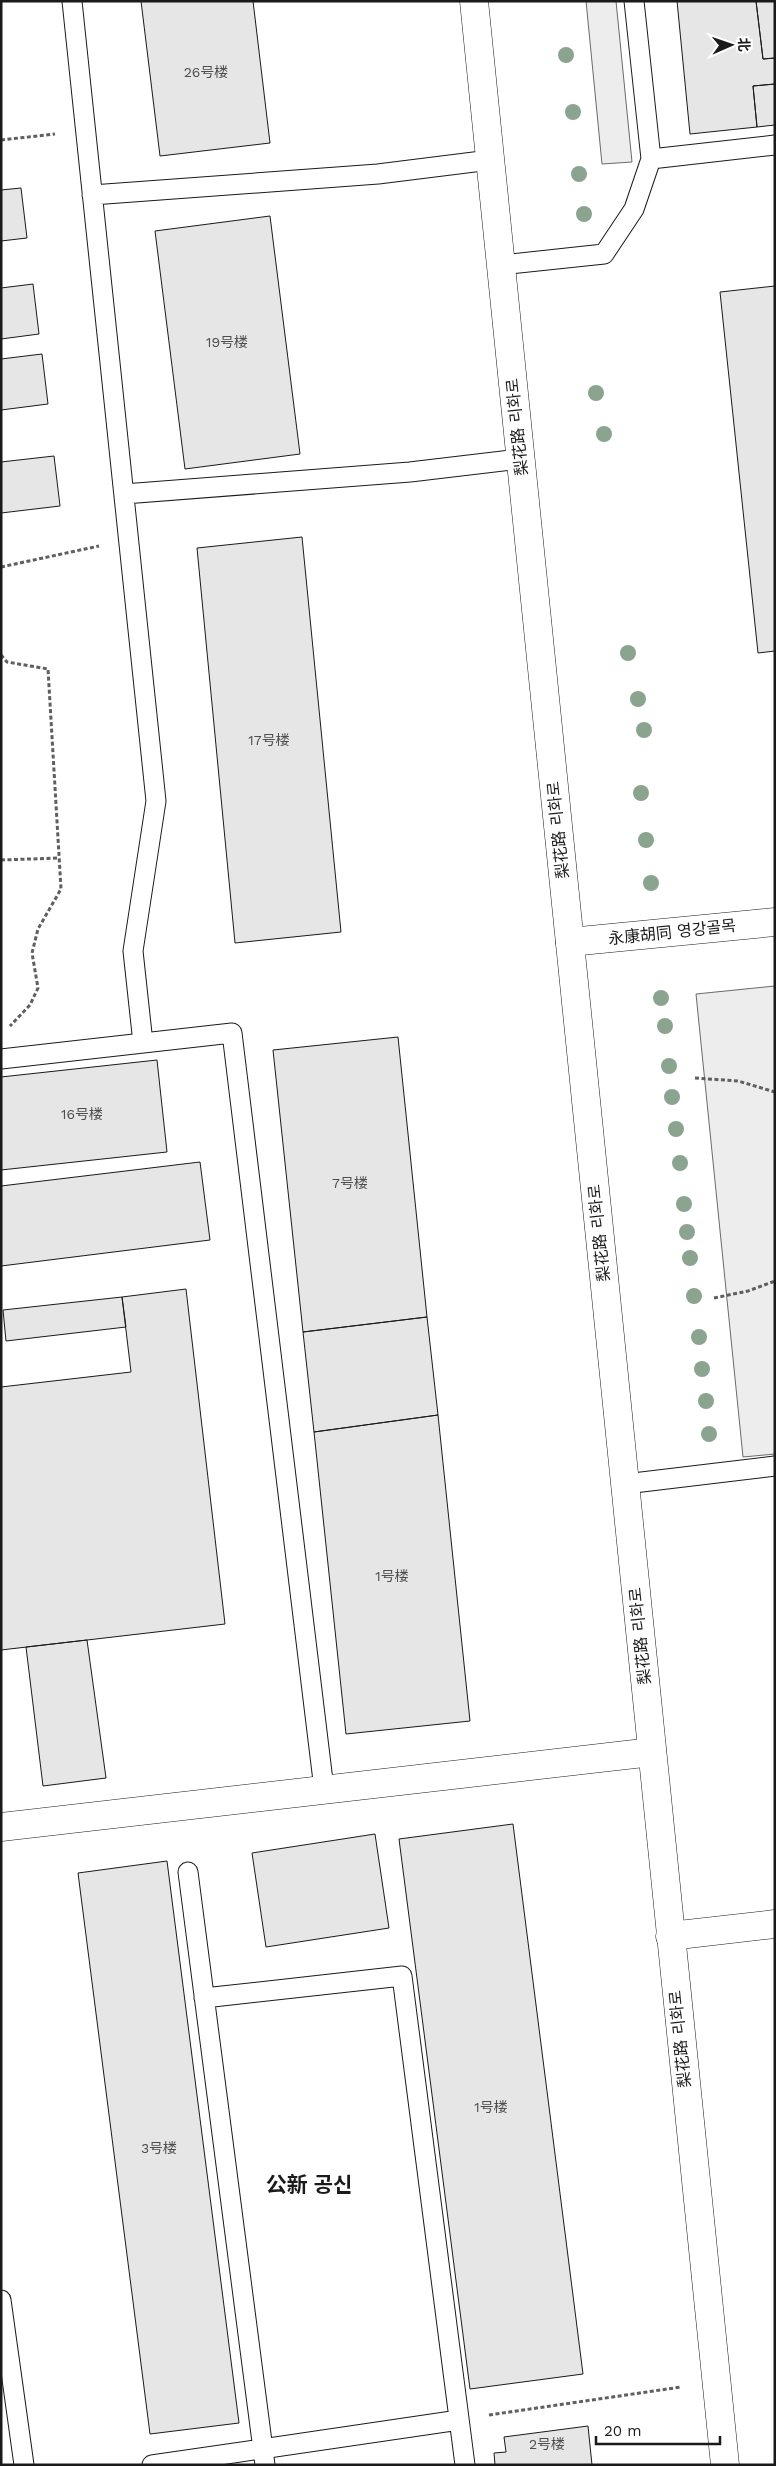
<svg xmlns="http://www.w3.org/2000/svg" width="776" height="2466" font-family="'Work Sans','Noto Sans SC','Noto Sans KR',sans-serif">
<rect width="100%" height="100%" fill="#fff"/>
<!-- built -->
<path fill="#ededed" stroke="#6a6a6a" d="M586,1h30l16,161 -30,2z
M775,986v468l-32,3 -47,-463z"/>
<!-- building -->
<path fill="#e6e6e6" stroke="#1a1a1a" d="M141,1h112l17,142 -110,13z
M677,1h79l7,58 12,-1v26l-22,2 4,41 -67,7z
M756,1h19v57l-12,1z
M775,84v41l-18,2 -4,-41z
M21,188l6,50 -26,3v-51z
M270,216l30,238 -115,15 -30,-238z
M33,284l6,50 -38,5v-51z
M775,286v365l-17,2 -38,-361z
M42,354l6,50 -47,6v-51z
M54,456l6,50 -59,7v-51z
M302,537l39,395 -106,11 -38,-395z
M398,1037l29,280 -124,15 -30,-282z
M157,1060l10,92 -166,18v-93z
M200,1162l10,78 -209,26v-80z
M186,1289l39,335 -224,26v-263l130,-15 -9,-75z
M122,1297l4,30 -120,14 -3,-31z
M427,1317l11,98 -124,17 -11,-100z
M438,1415l32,306 -124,13 -32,-302z
M87,1640l19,138 -63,8 -17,-139z
M513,1824l70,550 -113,15 -71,-550z
M375,1834l14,94 -123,19 -14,-94z
M167,1861l72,562 -89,11 -72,-561z
M588,2426l4,39h-97l-1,-12 12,-1 -2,-15z"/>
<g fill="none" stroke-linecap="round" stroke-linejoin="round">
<defs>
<path id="service" d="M72,1l84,800 -23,150 10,92
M651,159l124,-14
M92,195l286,-21 112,-14
M501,265l103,-11 30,-45 17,-50 -17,-158
M124,494l286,-22 110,-13
M1,1059l231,-26 92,756
M625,1484l150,-18
M188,1872l77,593
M204,1998l198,-22 63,489
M1,2300l23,165
M152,2465l307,-45"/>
<path id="minor" d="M570,942l205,-20
M1,1827l651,-75
M670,1936l105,-12"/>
<path id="tertiary" d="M474,1l251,2464"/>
</defs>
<!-- service casing -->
<use href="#service" stroke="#1a1a1a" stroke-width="21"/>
<!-- minor casing -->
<use href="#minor" stroke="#1a1a1a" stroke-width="29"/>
<!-- tertiary casing -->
<use href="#tertiary" stroke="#1a1a1a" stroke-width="29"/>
<!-- path -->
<path stroke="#5f5f5f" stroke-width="3" stroke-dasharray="4 2.5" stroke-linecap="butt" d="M1,140l54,-6
M1,567l98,-21
M1,655l6,7 41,7 13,220 -23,40 -6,24 6,35 -8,17 -20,21
M1,860l58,-2
M695,1078l43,3 37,11
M714,1298l34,-7 27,-10
M489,2415l192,-28"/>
<!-- service -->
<use href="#service" stroke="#fff" stroke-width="19"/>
<!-- minor -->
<use href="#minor" stroke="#fff" stroke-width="28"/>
<!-- tertiary -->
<use href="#tertiary" stroke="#fff" stroke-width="28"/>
</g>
<!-- trees -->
<g fill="#8aa48f">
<circle cx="566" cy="55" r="8"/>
<circle cx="573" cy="112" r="8"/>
<circle cx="579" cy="174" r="8"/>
<circle cx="584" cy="214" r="8"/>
<circle cx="596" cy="393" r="8"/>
<circle cx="604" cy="434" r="8"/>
<circle cx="628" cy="653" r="8"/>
<circle cx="638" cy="699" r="8"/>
<circle cx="644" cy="730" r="8"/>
<circle cx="641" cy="793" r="8"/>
<circle cx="646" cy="840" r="8"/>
<circle cx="651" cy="883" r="8"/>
<circle cx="661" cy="998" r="8"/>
<circle cx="665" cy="1026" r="8"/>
<circle cx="669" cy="1066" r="8"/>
<circle cx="672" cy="1097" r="8"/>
<circle cx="676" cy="1129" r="8"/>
<circle cx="680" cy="1163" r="8"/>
<circle cx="684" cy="1204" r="8"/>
<circle cx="687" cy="1232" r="8"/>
<circle cx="690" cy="1258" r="8"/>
<circle cx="694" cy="1296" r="8"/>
<circle cx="699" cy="1337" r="8"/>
<circle cx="702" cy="1369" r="8"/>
<circle cx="706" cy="1401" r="8"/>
<circle cx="709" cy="1434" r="8"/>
</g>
<g text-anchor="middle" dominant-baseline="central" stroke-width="4" stroke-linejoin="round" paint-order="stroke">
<!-- number labels -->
<g font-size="14" fill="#4d4d4d">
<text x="206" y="72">26号楼</text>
<text x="227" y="342">19号楼</text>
<text x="269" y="740">17号楼</text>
<text x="82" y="1114">16号楼</text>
<text x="350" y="1183">7号楼</text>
<text x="392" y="1576">1号楼</text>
<text x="491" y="2107">1号楼</text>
<text x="159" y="2148">3号楼</text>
<text x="547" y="2444">2号楼</text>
</g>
<!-- street labels -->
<g font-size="16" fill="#1a1a1a" stroke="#fff">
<text transform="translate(517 427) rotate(-96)">梨花路 리화로</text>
<text transform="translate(558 830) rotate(-96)">梨花路 리화로</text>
<text transform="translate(672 932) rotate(-6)">永康胡同 영강골목</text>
<text transform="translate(599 1233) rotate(-96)">梨花路 리화로</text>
<text transform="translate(640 1636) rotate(-96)">梨花路 리화로</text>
<text transform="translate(680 2039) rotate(-96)">梨花路 리화로</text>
</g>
<!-- district labels -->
<g font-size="21" font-weight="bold" fill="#1a1a1a" stroke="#fff">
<text x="309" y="2184">公新 공신</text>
</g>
</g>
<!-- border -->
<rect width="776" height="2466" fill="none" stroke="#1a1a1a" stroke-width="5"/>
<!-- north arrow -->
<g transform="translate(731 45) rotate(88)" stroke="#ffffff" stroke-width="4" paint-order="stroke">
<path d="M0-4L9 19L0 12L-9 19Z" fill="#1a1a1a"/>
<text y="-8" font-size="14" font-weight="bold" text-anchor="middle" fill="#1a1a1a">北</text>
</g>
<!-- scale -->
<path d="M596 2436v8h124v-8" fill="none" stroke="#1a1a1a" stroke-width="2.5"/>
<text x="604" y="2436" font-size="15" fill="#1a1a1a" stroke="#ffffff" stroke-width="4" paint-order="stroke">20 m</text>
</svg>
